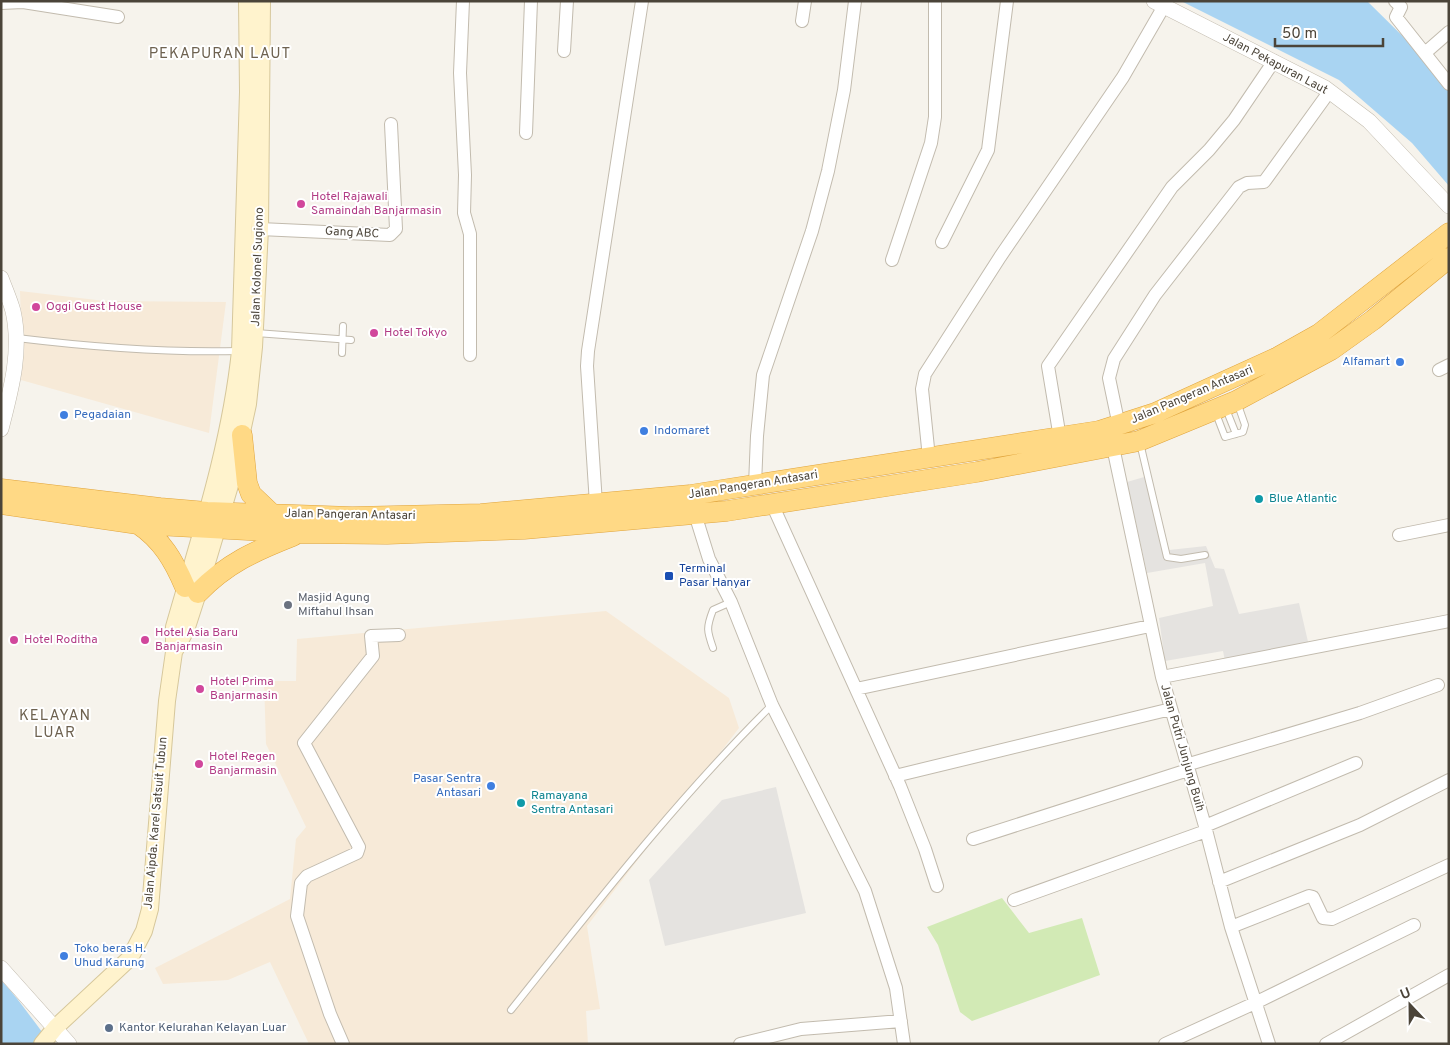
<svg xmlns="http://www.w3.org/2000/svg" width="1450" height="1045" font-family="Overpass,sans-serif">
<rect width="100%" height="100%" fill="#f6f3ec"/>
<!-- commercial -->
<path fill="#f7ead8" d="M20,291l85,10 121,1 -17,131 -188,-53 1,-26z
M606,611l123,87 10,30 -152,198 13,83 -14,2 2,33h-279l-39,-82 -42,18 -65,4 -8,-16 135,-69 6,-60 10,-12 -40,-83 -2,-63h32l1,-42z"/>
<!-- green -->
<path fill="#d2eab5" d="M1002,898l27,35 53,-15 18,57 -128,46 -12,-9 -22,-67 -11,-18z"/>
<!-- parking -->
<path fill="#e5e3e0" d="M1151,475l18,75 37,-4 9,22 9,1 15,45 60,-11 10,43 -84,15 -2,-10 -58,10 -6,-43 54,-12 -8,-43 -58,10 -20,-91z
M776,787l30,126 -141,33 -16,-66 73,-80z"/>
<!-- water -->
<path fill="#a9d4f2" d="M1181,1h186l72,71 10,13v101l-37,-43 -73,-63z
M1,980c19,20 33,43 51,64h-51z"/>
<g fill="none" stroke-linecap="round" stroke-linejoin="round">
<defs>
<path id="service" d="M256,333l95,7
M17,338c74,9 147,15 222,13
M342,353l1,-27
M1226,409l10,25
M1215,411l10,26 18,-5 2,-7 -8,-23
M1140,443l27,114 14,2 24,-4
M713,648c-6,-17 -7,-20 0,-38l18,-8
M511,1010c83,-104 166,-211 261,-305"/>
<path id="minor" d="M463,1l-3,72 5,102 -1,38 6,21v121
M1395,1l6,6 -5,10 53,67
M1,3l22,-1 95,15
M802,21l3,-20
M564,51l3,-50
M1425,53l24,-21
M526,133l5,-132
M260,229l130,6 6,-6 -5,-105
M942,242l46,-92 19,-149
M892,260l39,-117 4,-26v-116
M1439,370l10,-5
M1119,426l-10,-48 5,-19 41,-64 84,-108 8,-4 17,-1 65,-90
M1060,438l-12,-72 124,-179 37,-37 25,-30 40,-59
M1113,447l49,230 43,149 26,101 38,117
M929,458l-7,-69 3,-15 75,-117 123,-180 41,-71
M755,485l2,-49 6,-61 49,-144 16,-60 16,-81 11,-89
M596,504l-9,-138 1,-15 54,-350
M772,504l128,282 25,63 12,37
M695,514l14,45 22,43 41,103 93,186 31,97 8,56
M1399,535l50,-10
M1162,677l287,-56
M856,689l294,-63
M1186,765l174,-52 78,-28
M895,776l276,-67
M1205,826l151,-63
M973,839l215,-69
M1219,882l141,-57 89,-45
M1014,900l192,-69
M1231,927l78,-31 4,1 10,21 9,1 117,-54
M343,1044l-13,-30 -33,-98 4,-33 6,-7 50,-23 2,-6 -55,-104 69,-87 -2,-20 28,-1
M740,1044l61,-15 100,-8
M1165,1044l90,-41 159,-78
M1326,1044l123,-69"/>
<path id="tertiary" d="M1154,1l171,87 44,33 80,85
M1,278c4,11 9,22 12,33 9,40 -2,79 -12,118
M1,968l68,76"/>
<path id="secondary" d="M174,652l12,-22 12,-37 33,-111 17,-78 6,-57 6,-118 2,-228
M42,1044l14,-17 74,-69 14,-27 6,-22 17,-208 7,-49v-25c26,-91 56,-181 66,-276l8,-259 -1,-91"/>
<path id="trunk" d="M242,435l5,48 4,11 20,19
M1,489l159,19 47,4 145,5 129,-3 209,-19 409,-64 56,-18 123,-56 41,-23 130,-101
M1,504l137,20 161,9 88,1 137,-5 203,-18 250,-39 162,-31 97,-40 95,-51 42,-30 76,-62
M138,524c24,16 36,37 47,63
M198,593c29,-30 57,-42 95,-57"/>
</defs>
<!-- service casing -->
<use href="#service" stroke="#c2bbae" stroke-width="8"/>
<!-- minor casing -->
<use href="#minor" stroke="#c2bbae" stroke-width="14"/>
<!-- tertiary casing -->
<use href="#tertiary" stroke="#c2bbae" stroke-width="16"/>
<!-- secondary casing -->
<use href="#secondary" stroke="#d6c79b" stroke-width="18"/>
<!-- trunk casing -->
<use href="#trunk" stroke="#e0a43c" stroke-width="21"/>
<!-- service -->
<use href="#service" stroke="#fff" stroke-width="6"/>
<!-- minor -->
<use href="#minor" stroke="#fff" stroke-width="12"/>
<!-- tertiary -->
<use href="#tertiary" stroke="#fff" stroke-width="15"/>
<!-- secondary -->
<use href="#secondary" stroke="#fff3cd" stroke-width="16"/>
<!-- trunk -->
<use href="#trunk" stroke="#ffd985" stroke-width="20"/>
</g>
<!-- markers -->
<g fill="#d1479c" stroke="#fff" stroke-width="2">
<circle cx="301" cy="204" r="5"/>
<circle cx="36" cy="307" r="5"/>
<circle cx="374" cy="333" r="5"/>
<circle cx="14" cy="640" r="5"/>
<circle cx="145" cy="640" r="5"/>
<circle cx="200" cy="689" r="5"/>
<circle cx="199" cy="764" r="5"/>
</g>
<g fill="#3f7fe0" stroke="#fff" stroke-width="2">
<circle cx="1400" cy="362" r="5"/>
<circle cx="64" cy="415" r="5"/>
<circle cx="644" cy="431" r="5"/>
<circle cx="491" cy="786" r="5"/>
<circle cx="64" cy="956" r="5"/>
</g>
<g fill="#0f9aa8" stroke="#fff" stroke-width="2">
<circle cx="1259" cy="499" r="5"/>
<circle cx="521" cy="803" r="5"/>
</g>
<rect fill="#1a4fb4" stroke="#fff" stroke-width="2" x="664" y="571" width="10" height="10" rx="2.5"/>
<circle fill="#6b7280" stroke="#fff" stroke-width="2" cx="288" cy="605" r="5"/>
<circle fill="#5c6f8a" stroke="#fff" stroke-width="2" cx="109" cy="1028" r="5"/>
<g text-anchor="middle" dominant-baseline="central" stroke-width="4" stroke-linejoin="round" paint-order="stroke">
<!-- street labels -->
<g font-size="12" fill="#4b4439" stroke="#fff">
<text transform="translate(1275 64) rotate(28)">Jalan Pekapuran Laut</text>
<text transform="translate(352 233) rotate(3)">Gang ABC</text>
<text transform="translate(258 267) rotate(-88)">Jalan Kolonel Sugiono</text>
<text transform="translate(1192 395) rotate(-23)">Jalan Pangeran Antasari</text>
<text transform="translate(753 485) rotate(-9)">Jalan Pangeran Antasari</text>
<text transform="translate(350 515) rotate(1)">Jalan Pangeran Antasari</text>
<text transform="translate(1182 748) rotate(74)">Jalan Putri Junjung Buih</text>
<text transform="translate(156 823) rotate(-85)">Jalan Aipda. Karel Satsuit Tubun</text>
</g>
<!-- hotel labels -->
<g font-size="12" fill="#b23c85" stroke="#fff" text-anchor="start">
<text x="311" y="197">Hotel Rajawali<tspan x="311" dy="14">Samaindah Banjarmasin</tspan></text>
<text x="46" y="307">Oggi Guest House</text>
<text x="384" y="333">Hotel Tokyo</text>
<text x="155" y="633">Hotel Asia Baru<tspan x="155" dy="14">Banjarmasin</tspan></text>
<text x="24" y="640">Hotel Roditha</text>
<text x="210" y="682">Hotel Prima<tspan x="210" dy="14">Banjarmasin</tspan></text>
<text x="209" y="757">Hotel Regen<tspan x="209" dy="14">Banjarmasin</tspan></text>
</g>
<!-- shop labels -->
<g font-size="12" fill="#366cbe" stroke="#fff" text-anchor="start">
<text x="1390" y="362" text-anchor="end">Alfamart</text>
<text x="74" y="415">Pegadaian</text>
<text x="654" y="431">Indomaret</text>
<text x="481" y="779" text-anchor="end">Pasar Sentra<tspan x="481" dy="14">Antasari</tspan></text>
<text x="74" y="949">Toko beras H.<tspan x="74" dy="14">Uhud Karung</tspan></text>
</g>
<!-- culture labels -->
<g font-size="12" fill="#0d838f" stroke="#fff" text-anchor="start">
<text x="1269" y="499">Blue Atlantic</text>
<text x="531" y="796">Ramayana<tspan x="531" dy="14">Sentra Antasari</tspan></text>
</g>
<!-- transit labels -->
<g font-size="12" fill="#164399" stroke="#fff" text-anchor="start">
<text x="679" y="569">Terminal<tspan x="679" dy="14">Pasar Hanyar</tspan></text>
</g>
<!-- worship labels -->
<g font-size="12" fill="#5b616d" stroke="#fff" text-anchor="start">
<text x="298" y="598">Masjid Agung<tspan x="298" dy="14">Miftahul Ihsan</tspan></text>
</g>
<!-- service labels -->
<g font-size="12" fill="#4e5e75" stroke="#fff" text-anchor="start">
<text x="119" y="1028">Kantor Kelurahan Kelayan Luar</text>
</g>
<!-- quarter labels -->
<g font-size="15" letter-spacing="1" fill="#6e6250" stroke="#fff">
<text x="220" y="54">PEKAPURAN LAUT</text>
<text x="55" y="716">KELAYAN<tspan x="55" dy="17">LUAR</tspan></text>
</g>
</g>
<!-- border -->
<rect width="1450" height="1045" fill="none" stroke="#4b4439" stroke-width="5"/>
<!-- north arrow -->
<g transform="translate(1410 1005) rotate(338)" stroke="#ffffff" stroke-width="4" paint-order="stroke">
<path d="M0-4L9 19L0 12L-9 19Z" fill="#4b4439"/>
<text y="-8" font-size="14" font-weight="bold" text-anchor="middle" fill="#4b4439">U</text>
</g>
<!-- scale -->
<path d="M1275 38v8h108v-8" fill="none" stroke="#4b4439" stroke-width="2.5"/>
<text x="1282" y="38" font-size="15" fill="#4b4439" stroke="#ffffff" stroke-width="4" paint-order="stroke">50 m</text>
</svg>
